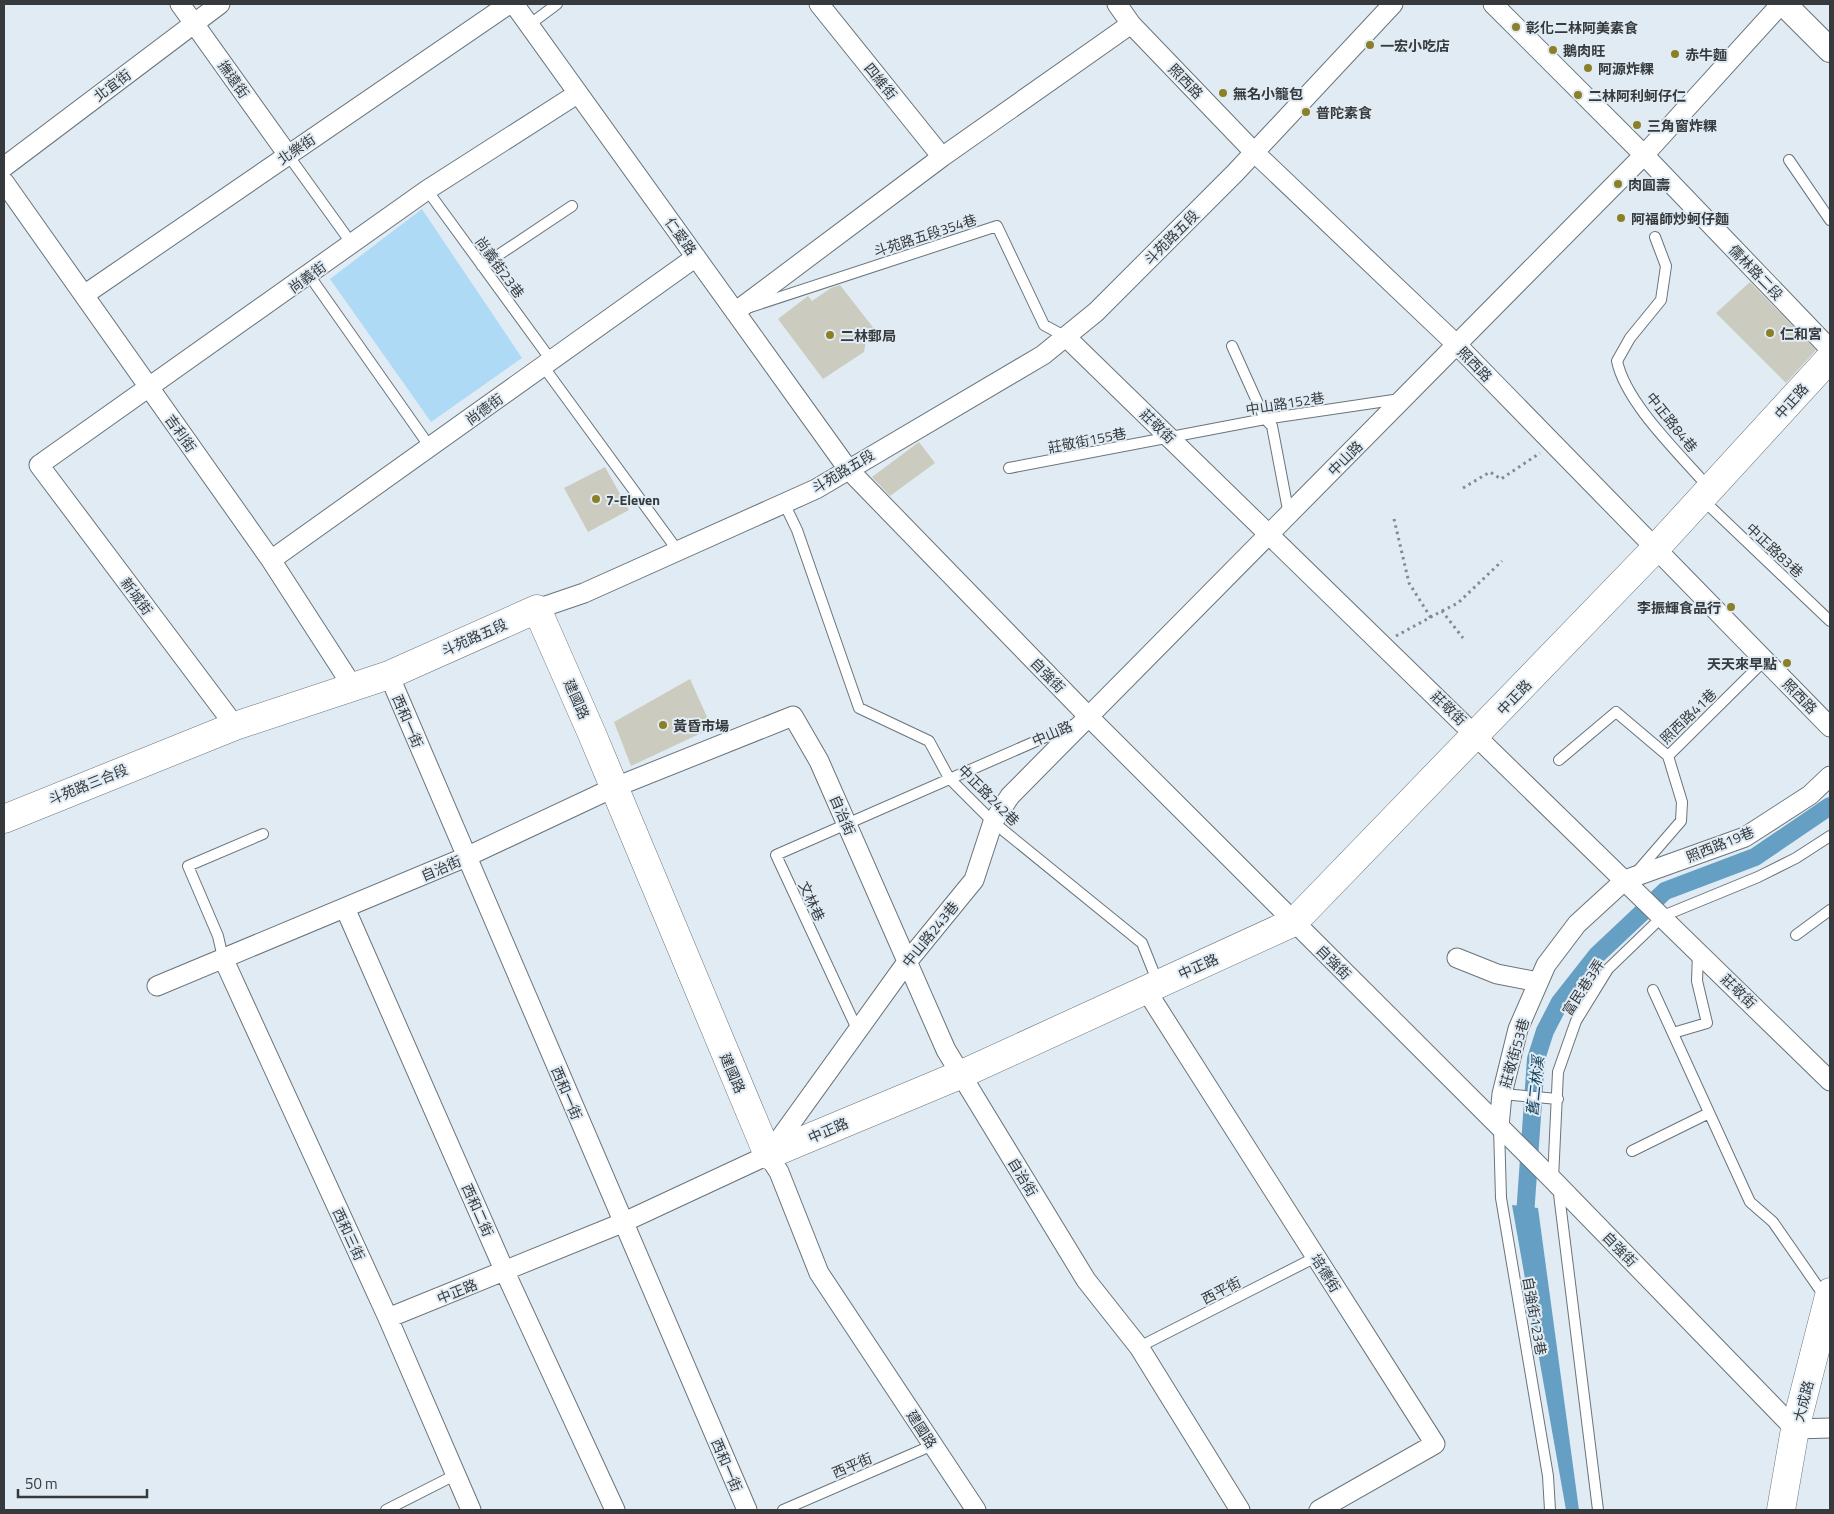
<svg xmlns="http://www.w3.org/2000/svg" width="1834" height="1514" font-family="'Titillium Web','Noto Sans TC',sans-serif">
<rect width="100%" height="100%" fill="#e0ebf3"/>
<!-- green -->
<path fill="#afdaf6" d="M422,209l100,149 -91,64 -101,-143z"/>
<!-- water -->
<path fill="#659fc4" d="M1512,1205l26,3 41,302h-13z"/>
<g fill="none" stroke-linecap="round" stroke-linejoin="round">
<!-- canal -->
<path stroke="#659fc4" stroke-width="18" d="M1528,1230l-3,-14 11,-157 9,-28 15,-29 37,-47 68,-64 90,-34 75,-51"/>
</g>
<!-- building -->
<path fill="#cccbbf" d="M1750,282l66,68 -30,33 -70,-70z
M840,285l35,45 -9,10 -2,12 -41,27 -45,-60 30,-23 4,5 19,-13z
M919,442l16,21 -45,33 -18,-19z
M605,467l24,43 -41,22 -24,-44z
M690,679l22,49 -81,38 -17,-44z"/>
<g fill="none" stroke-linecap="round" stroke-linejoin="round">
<defs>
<path id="service" d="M529,25l28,-21
M288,155l64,89
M1789,160l41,60
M427,190l124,170
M1655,237l11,29 -5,34 -31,38 -13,23c9,43 64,94 93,128
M482,266l90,-60
M309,275l121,172
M750,307l247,-81 47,99 22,12
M1232,346l33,73 7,7 17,89
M543,366l135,185
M1009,468l256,-49 135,-20
M1702,499l128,122
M784,503l13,27 62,178 70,33 20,37 44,44 149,121 16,40
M1559,760l57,-48 52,44 97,-96
M1636,873l45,-52 1,-19 -14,-46
M1796,935l34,-25
M223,958l-5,-22 -30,-70 75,-32
M1653,990l97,212 23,20 52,75
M857,1029l-81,-174 299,-131
M1673,1033l34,-10 -10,-42 1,-28
M1502,1094l56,5
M1499,1127l2,71 47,278 2,34
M1632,1151l77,-38
M1553,1179l5,-107 18,-51 32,-52 55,-53 95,-39 38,-19 34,-22
M1558,1186l40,324
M1139,1347l177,-90
M386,1510l71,-36
M783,1510l150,-65"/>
<path id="minor" d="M180,4l108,151
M514,4l334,465 241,248 464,463 242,249 35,-1
M819,4l123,153
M1117,4l14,20 123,128 203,193 373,382
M1493,4l151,151 186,194
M4,167l216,-163
M4,182l267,378 82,127
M84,295l425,-291
M735,312l207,-155 189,-133
M1066,337l764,744
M271,560l425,-303
M537,609l47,-16 232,-104 227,-134 53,-43 139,-139 158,-169
M389,675l358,835
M235,726l-196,-261 388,-275 150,-96
M345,908l160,364 110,238
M223,958l165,360 83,192
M1457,958l40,16 41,8
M157,986l309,-129 147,-69 180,-72 26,45 127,289 140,230 53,67 101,163
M1146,990l289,454 -116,66
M1499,1126l3,-32 16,-65 28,-64 31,-41 48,-44 120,-43 65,-42 20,-19
M768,1155l11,17 40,101 157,237
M388,1318l234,-95 146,-68 139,-193 67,-82 19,-58 17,-26 634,-641 137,-151"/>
<path id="tertiary" d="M1784,4l46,46"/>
<path id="secondary" d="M4,819l231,-93 154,-51 148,-66 55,125 176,421 194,-81 332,-152 361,-373 175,-191
M1781,1510l14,-81 35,-137"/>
</defs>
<!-- service casing -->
<use href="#service" stroke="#6a747a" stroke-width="12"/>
<!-- minor casing -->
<use href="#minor" stroke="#6a747a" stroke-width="21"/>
<!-- tertiary casing -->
<use href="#tertiary" stroke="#6a747a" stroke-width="26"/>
<!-- secondary casing -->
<use href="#secondary" stroke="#6a747a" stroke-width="29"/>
<!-- path -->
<path stroke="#848b90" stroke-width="3" stroke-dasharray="2.5 4" stroke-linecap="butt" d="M1463,488l27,-16 11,7 39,-26
M1394,519l15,64 22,35
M1442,611l16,-8 44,-42
M1396,636l46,-25 21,27"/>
<!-- service -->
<use href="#service" stroke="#fff" stroke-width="10"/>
<!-- minor -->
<use href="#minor" stroke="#fff" stroke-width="19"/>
<!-- tertiary -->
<use href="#tertiary" stroke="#fff" stroke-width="24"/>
<!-- secondary -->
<use href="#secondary" stroke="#fff" stroke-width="28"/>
</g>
<!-- markers -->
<g fill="#8b8027" stroke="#e0ebf3" stroke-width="2">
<circle cx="1516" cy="27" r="5"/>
<circle cx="1370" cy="45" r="5"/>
<circle cx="1553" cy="50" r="5"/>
<circle cx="1675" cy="54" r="5"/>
<circle cx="1588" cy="68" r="5"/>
<circle cx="1223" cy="93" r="5"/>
<circle cx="1578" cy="95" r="5"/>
<circle cx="1306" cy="112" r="5"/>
<circle cx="1637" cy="125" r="5"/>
<circle cx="1618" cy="184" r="5"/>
<circle cx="1621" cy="218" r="5"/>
<circle cx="1770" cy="333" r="5"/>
<circle cx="830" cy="335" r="5"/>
<circle cx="596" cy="499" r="5"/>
<circle cx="1731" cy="607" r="5"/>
<circle cx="1787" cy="663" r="5"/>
<circle cx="663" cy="725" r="5"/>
</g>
<g text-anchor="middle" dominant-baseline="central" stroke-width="4" stroke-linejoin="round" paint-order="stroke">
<!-- poi labels -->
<g font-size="14" font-weight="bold" fill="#363a3d" stroke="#e0ebf3" text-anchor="start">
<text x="1526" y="27">彰化二林阿美素食</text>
<text x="1380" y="45">一宏小吃店</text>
<text x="1563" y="50">鵝肉旺</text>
<text x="1685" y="54">赤牛麵</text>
<text x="1598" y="68">阿源炸粿</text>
<text x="1233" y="93">無名小籠包</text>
<text x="1588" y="95">二林阿利蚵仔仁</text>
<text x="1316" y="112">普陀素食</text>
<text x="1647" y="125">三角窗炸粿</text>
<text x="1628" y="184">肉圓壽</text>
<text x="1631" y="218">阿福師炒蚵仔麵</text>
<text x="1780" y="333">仁和宮</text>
<text x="840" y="335">二林郵局</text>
<text x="606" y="499">7-Eleven</text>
<text x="1721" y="607" text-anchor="end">李振輝食品行</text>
<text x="1777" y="663" text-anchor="end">天天來早點</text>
<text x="673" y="725">黃昏市場</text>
</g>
<!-- street labels -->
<g font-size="14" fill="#363a3d" stroke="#e0ebf3">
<text transform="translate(234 79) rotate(55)">撫遠街</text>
<text transform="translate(881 81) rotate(51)">四維街</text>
<text transform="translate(1186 81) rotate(46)">照西路</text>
<text transform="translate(112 85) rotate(-37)">北宜街</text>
<text transform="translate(296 149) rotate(-34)">北樂街</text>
<text transform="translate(925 235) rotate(-18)">斗苑路五段354巷</text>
<text transform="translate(681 236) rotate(54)">仁愛路</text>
<text transform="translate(1171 237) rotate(-45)">斗苑路五段</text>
<text transform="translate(500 267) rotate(54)">尚義街23巷</text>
<text transform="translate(1756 272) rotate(46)">儒林路二段</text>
<text transform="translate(307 277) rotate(-36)">尚義街</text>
<text transform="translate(1475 364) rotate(46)">照西路</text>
<text transform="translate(1791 401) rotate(-48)">中正路</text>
<text transform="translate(1285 403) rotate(-9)">中山路152巷</text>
<text transform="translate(484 409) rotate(-36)">尚德街</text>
<text transform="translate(1672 422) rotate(51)">中正路84巷</text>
<text transform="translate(1158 426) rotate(44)">莊敬街</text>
<text transform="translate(181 433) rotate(55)">吉利街</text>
<text transform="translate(1087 440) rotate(-11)">莊敬街155巷</text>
<text transform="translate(1345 458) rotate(-45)">中山路</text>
<text transform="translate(843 471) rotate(-31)">斗苑路五段</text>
<text transform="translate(1775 550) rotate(43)">中正路83巷</text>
<text transform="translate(137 596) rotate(53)">新城街</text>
<text transform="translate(474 637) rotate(-24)">斗苑路五段</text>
<text transform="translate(1048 675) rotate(46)">自強街</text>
<text transform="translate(1800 696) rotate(46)">照西路</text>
<text transform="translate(1514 697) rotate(-46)">中正路</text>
<text transform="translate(577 699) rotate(66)">建國路</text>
<text transform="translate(1449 708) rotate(44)">莊敬街</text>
<text transform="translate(1688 716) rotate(-44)">照西路41巷</text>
<text transform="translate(408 721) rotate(67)">西和一街</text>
<text transform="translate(1052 733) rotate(-23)">中山路</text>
<text transform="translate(88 784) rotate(-22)">斗苑路三合段</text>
<text transform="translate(989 795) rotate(45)">中正路242巷</text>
<text transform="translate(843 815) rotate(66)">自治街</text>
<text transform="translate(1720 844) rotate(-22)">照西路19巷</text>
<text transform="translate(441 868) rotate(-23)">自治街</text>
<text transform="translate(812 901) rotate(65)">文林巷</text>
<text transform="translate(930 934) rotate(-51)">中山路243巷</text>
<text transform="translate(1334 962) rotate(45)">自強街</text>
<text transform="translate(1198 966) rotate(-24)">中正路</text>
<text transform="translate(1583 987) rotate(-57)">富民巷3弄</text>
<text transform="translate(1739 991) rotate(44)">莊敬街</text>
<text transform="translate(1514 1053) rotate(-74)">莊敬街53巷</text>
<text transform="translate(733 1073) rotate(67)">建國路</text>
<text transform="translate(567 1093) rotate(67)">西和一街</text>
<text transform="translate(828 1130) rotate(-23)">中正路</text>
<text transform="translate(1023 1177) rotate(59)">自治街</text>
<text transform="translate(478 1210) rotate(66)">西和二街</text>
<text transform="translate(349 1234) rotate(65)">西和三街</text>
<text transform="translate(1620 1249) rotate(46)">自強街</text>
<text transform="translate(1326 1273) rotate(58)">培德街</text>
<text transform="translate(1221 1290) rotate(-27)">西平街</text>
<text transform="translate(457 1291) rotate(-22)">中正路</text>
<text transform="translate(1535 1316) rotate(80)">自強街123巷</text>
<text transform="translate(1803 1401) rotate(-75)">大成路</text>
<text transform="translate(922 1429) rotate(57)">建國路</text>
<text transform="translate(727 1465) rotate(67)">西和一街</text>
<text transform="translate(852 1465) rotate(-23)">西平街</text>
</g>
<!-- water labels -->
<g font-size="15" font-style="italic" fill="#10405a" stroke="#e0ebf3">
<text transform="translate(1535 1086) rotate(-84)">舊二林溪</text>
</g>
</g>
<!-- border -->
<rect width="1834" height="1514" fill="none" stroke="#363a3d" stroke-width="10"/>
<!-- scale -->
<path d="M18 1489v8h129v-8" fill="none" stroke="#363a3d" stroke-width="2.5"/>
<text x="25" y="1489" font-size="15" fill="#363a3d" stroke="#e0ebf3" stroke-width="4" paint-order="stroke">50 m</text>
</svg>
